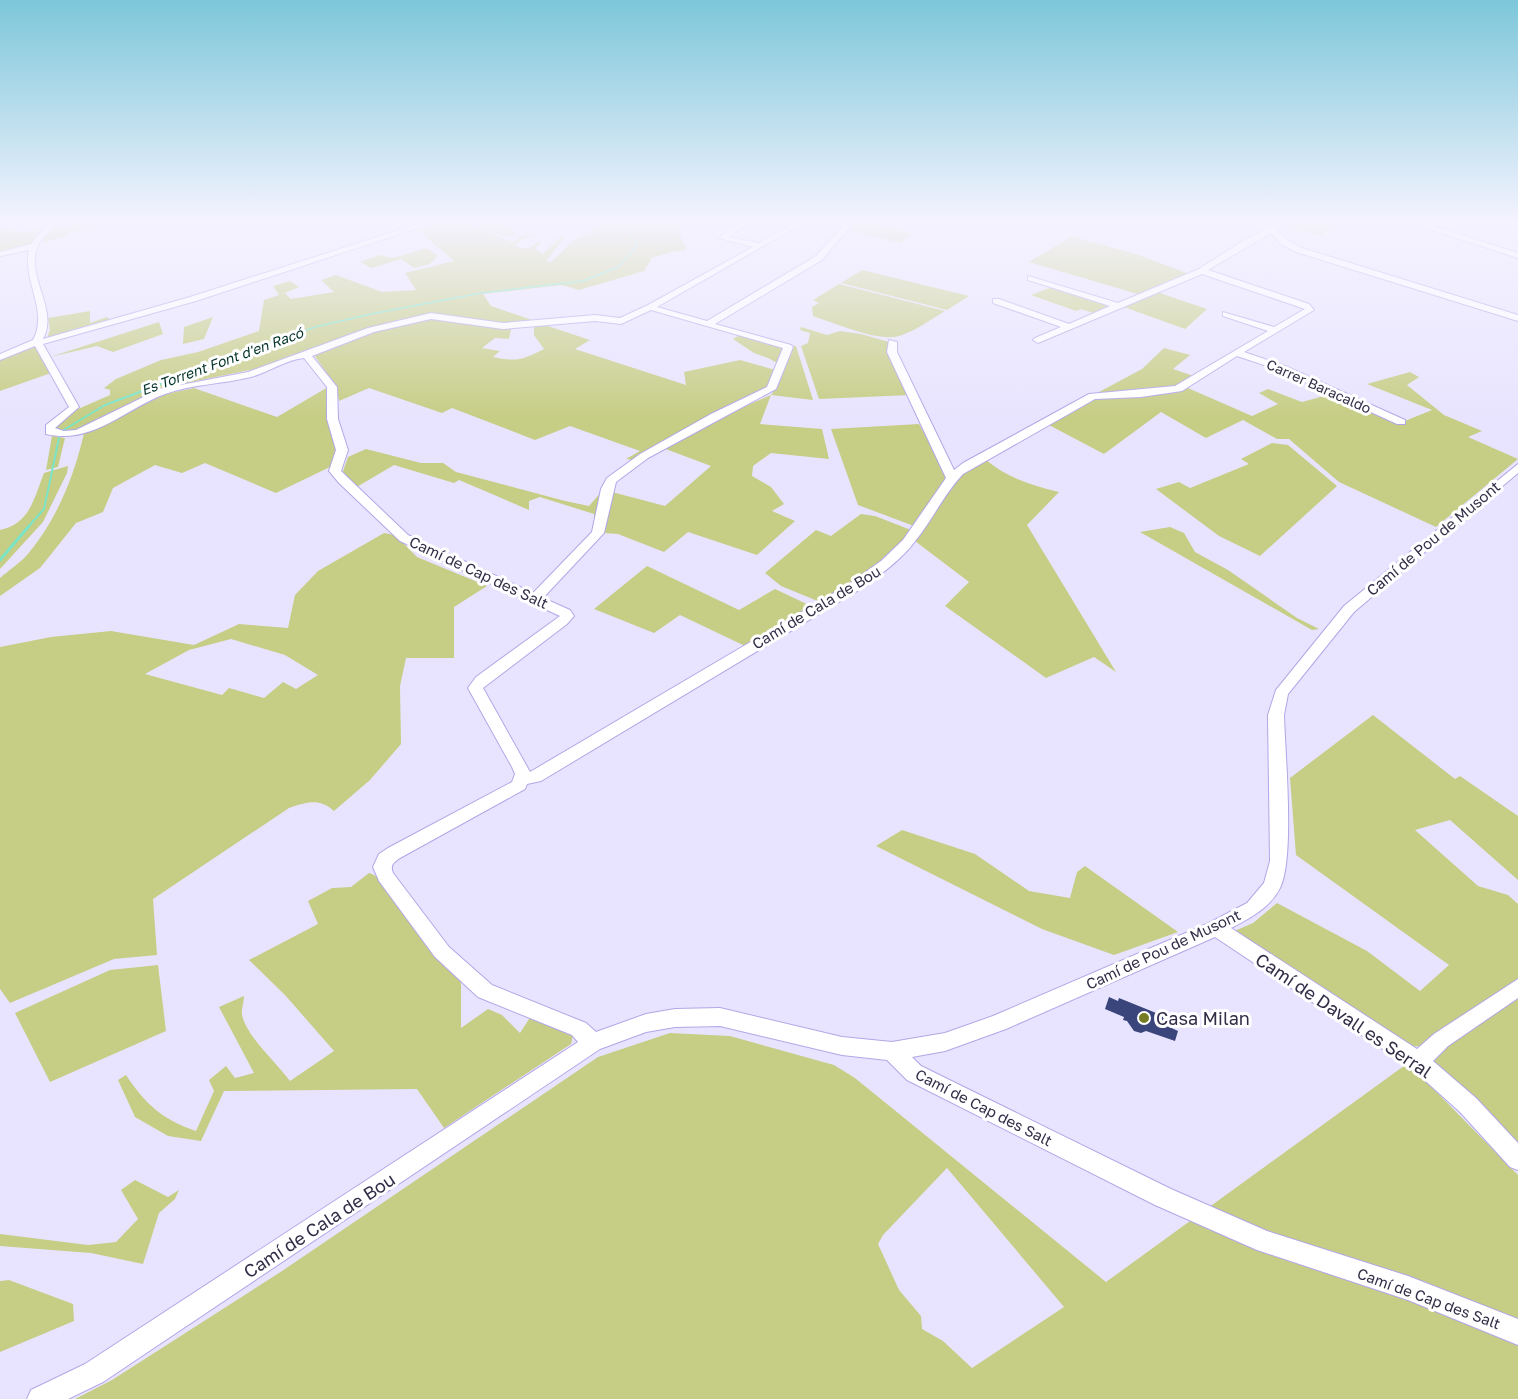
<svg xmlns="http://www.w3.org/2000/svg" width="1518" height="1399" font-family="'Golos Text',sans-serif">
<rect width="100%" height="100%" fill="#e8e4ff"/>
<!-- green -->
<path fill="#c6cd84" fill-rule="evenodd" d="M57,222l1,4 38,-4 -2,5 -26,6 2,2 -26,7v-3z
M436,222h31l45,20 7,-3 -3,-2 25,-4 -17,5 -9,8 13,3 12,-9v5l-5,3 8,6 22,-21 -1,6 -18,22 5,1 23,-22 22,-9 -6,-2 10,-4 -11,-3h94l-6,7 10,21 -15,2 -20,6 -8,13 -65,19 -17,-5 -79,9 8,12 44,15 -21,4 -34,-1 -43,-11 -65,14 -51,21 -32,8 -25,11 -102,21 -81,41 -17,4 -9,-2 -1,-5 24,-17 32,-14v-5l-6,-2 12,-9 45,-19 37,-8 61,-21 5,-31 15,-5 -6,-9 17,-5 9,6 -14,6 6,6 43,-7 -13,-12 15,-5 46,17 34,-2 -11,-17 49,-12 -37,-32z
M470,222h24l21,6 -6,3 6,2 1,3 -12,1z
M856,222h24l32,12 -12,9 -52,-13z
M1290,222h51l-20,13 -38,-8z
M5,227l14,5 25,-2 -11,15 -33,9v-26z
M1072,236l64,18 53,20 -48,21 -112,-33z
M427,248l11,8 -8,8 -16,4 -13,-9 -29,9 -12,-6 19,-7 14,3z
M862,270l107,26 -22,14 -106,-27z
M839,284l106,27c-15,9 -29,20 -46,25 -21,6 -65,-13 -86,-20l-1,-9 7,-4 -6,-3z
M1054,286l60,20 -18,8 -15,-5 -5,2 -45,-16z
M1157,292l50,17 -22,20 -61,-22z
M90,311v12l17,-6 6,5 -66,16 3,-8 -2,-12z
M213,317l-9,22 -21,5 1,-17z
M428,318l83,11 -2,10 -14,-1 -13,10 18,3 -7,6c24,5 29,3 51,-8l-10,-14v-11l5,-1 51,17 -15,9 111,36 -2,-13 56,-12 35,10 2,-7 -9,-5 -14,-5 -21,-14 7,-4 45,13 -16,40 -135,72 -8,-1 14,-8 -70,-25 -35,14 -83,-32 -10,5 -73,-25 -30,13 -3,-15 -22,-31 65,-27z
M159,322l4,12 -50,18 -16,-6 -47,11z
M801,327l26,8 13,-4 21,3 28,8 21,53 -91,4 -18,-53 7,-3 2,-10 -10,-3z
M794,346h2l17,54 -42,-5 -11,29 62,5 7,30 -58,-6 -18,13 -1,10 19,11 13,17 -12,7 23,10 -38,34 -69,-23 -24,20 -46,-18 -13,-1 7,-41 53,14 46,-40 -48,-18 52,-29 56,-24 7,-9z
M34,347l5,1 12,25 -51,18v-33z
M1164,348l26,7 -17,14 21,7 -22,12 -33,4h-40l43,-23z
M1410,372l9,5 -12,8 37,30 38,16 -14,6 50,22 -82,68 -97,-45 -50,-43h-12l-34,-19 -37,18 -45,-26 -57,42 -57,-30 50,-26 78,-5 13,-5 64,28 26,-12 -19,-11 9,-4 34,13 33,-9 65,30 32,-13 -65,-26z
M328,387v25l2,18 8,19 -1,13 -7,5 -54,26 -71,-30 -23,10 -27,-8 -42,23 -10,24 -27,11 -36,45 -40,28v-18c9,-8 20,-15 28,-24 29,-35 46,-77 56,-121l20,-8 52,-29 38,-8 83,29z
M919,424l29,53 -34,49 -56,-21 -27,-76z
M52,436l13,2 -7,29 -12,3z
M1272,443l16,2 49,41 -77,70 -41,-20 -63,-47 23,-7 11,6 59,-24 -8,-5z
M366,449l55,14h22l13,9 109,29 24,5 14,-16 -9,40v-16l-54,-17 -11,4v9l-70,-30 -5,3 -60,-18 -39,23 -12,-17 5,-14z
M985,459c22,19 46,26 74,33l-32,33 89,147 -22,-15 -48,21 -101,-72 24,-24 -54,-41 46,-66z
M68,466l-1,7 -24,49 -43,47v-39c30,-6 34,-32 44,-57z
M861,514l14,2 36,14 1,4 -28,28 -64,40 -39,-16 -16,-13 51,-43 15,6z
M1170,527l14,6 11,19 33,18 69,48 22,11 -7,1 -172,-98z
M384,533l11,2 22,22 70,29 -33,21v51h-48l-6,28 1,58 -31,36 -36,31c-15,-13 -27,-9 -45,-3l-136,91 4,56 -43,4 -104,44 -10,-14v-342l51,-10 60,-6 83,14 45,-21 49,4 7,-33 23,-24zM231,639l54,16 33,20 -22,14 -13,-7 -19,16 -35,-10 -7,7 -77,-21 44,-24z
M647,566l92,44 36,-21 38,18 -68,39 -65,-31 -26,18 -60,-24z
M1373,715l82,64 5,-3 58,40v64l-68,-60 -35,10 63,56 30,9 10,9v76l-98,66 -14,1 -176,-114 23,-10 24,-20 90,48 53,40 29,-26 -153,-110 -6,-77z
M902,830l73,24 54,37 41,7 7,-26 8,-6 93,66 -64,23 -72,-26 -166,-83z
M369,873c24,7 55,63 71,83 7,9 14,17 21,26v46l27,-19 14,6 18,18 11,-17 42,19 -2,9 -127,84 -27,-39 -193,2 -23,50 -33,-5 -33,-19 -17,-37 8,-5c20,30 36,44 70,56l18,-40 -5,-11 17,-14 9,12 19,-5 -35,-66 25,-11c0,6 -3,14 -2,19 5,22 34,47 48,66l44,-30 -49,-56 -36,-35 69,-36 -10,-23 24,-13 19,-1z
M158,965l8,66 -116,51 -35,-69 95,-43z
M1518,993v153l-85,-85 12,-17z
M670,1033l60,3 104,29 21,13 251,204 302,-219 110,112v224h-1443l37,-19 170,-109 316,-214zM947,1168l117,139 -92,61 -29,-27 -21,-12 -1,-13 -22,-26 -21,-46 5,-9z
M135,1180l33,17 11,-7 -4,9 -16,14 -16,51 -52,-11 -91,-7v-12l88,11 28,-3 22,-23 -17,-29z
M9,1280l64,24 1,17 -74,31v-71z"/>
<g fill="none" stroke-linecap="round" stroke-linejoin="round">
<!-- stream-far2 -->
<path stroke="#7ae4c6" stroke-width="1.5" d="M234,356l81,-29 56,-13 110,-21 102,-12 35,-14 19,-21 -8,-14 2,-10"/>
<!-- stream-far1 -->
<path stroke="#7ae4c6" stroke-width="2" d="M62,431l43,-26 133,-50
M28,527l16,-18 15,-71"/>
<!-- stream -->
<path stroke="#7ae4c6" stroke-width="3" d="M0,560l29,-34"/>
</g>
<!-- building -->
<path fill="#3a457b" d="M1109,997l9,4 1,-3 47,19 -3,7 15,7 -3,10 -29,-10 -5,2 -7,-2 -7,-10 -4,-1 1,-3 -19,-8z"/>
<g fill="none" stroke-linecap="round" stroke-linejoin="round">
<defs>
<path id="minor" d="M49,222h8c-7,8 -16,16 -20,26 -11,30 22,61 6,91l147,-42 234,-75h12l-240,79 -153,43 36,63 -24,21 9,3 12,-1 84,-41 88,-17 120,-44 63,-15 72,10 92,-8 25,3 28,-13 105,-58 -34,-9 21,-16h9l-20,15 30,6 37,-21h9l-148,85 50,14 109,-65 31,-34h7l-32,38 -107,64 76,21 2,2 -17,42 -128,69 -32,24 -12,51 -61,65 27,12 4,6 -7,8 -84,64 47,84 319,-188 32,-23 22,-21 43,-62 -59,-126 2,-12 8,2v10l57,118 9,-7 126,-69 86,-8 93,-55 -45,-15v-4l51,15 31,-18 -103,-35 -164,69 -5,-3 2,-2 26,-11 -68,-24v-4h6l70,25 41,-18 -82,-26v-4l90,27 81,-34 47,-30 34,-17h10l-14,8 11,10 15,8 216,67v6l-222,-69 -15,-8 -10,-11 -63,37 101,34 5,6 -70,42 41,14 120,54v4h-8l-118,-54 -42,-14 -55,35 -41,6 -46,2 -132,75c-19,20 -30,45 -47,66 -15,21 -37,35 -57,50l-318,191 -14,3 -2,5 -125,69c-7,5 -10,7 -7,15l56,74 43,38 94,38 10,9 50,-18 29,-5 45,-1 122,29 50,5 53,-9 48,-17 216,-93 38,-20 17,-20 6,-22 -2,-146 8,-25 68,-84 174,-142v9l-164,139 -66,82 -4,21c1,38 11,143 -4,173 -10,20 -30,30 -49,40l186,121 17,-15 84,-55v19l-70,48 -15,15 43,37 42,45v27l-8,-3 -50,-55 -49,-44 -196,-131 -209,92 -61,22 -33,6 9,9 250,123 96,42 141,45 110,43v26l-110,-45 -151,-50 -102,-45 -248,-125 -20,-20 -45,-5 -122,-29 -45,1 -29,5 -46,17 -497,333 -35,17h-41l4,-9 54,-26 493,-322 -6,-7 -94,-38 -43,-40 -56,-76 -6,-14 6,-13 9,-6 124,-66 3,-8 -3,-7 -44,-79 8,-11 84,-61 -160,-75 -61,-58 -10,-12 7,-21 -9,-31v-32l-23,-29c-19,2 -35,14 -53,19 -28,7 -58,7 -86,17 -40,15 -73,51 -119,40v-9l23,-18 -34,-61 -35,14v-6l33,-14c16,-29 -11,-60 -4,-90l-29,6v-4l31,-8zM651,310l132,38 -16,39 -56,27 -71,40 -33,24 -6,11 -9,43 -59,61 -125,-58 -67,-64 7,-21 -10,-31 -1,-32 -25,-31 62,-24 57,-13 72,10 92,-8 26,3z
M1408,222h12l98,31v5z"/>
</defs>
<!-- minor casing -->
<use href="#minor" stroke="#b3a6e7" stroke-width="2"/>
<!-- minor -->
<use href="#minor" fill="#fff" fill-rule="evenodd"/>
</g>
<!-- sky -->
<linearGradient id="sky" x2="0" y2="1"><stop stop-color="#7cc7da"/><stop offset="0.53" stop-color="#f5f3ff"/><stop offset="1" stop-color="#f5f3ff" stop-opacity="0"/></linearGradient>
<rect width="1518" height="418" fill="url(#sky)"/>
<!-- markers -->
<circle fill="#767b25" stroke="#fff" stroke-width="2" cx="1144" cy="1018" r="6"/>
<g text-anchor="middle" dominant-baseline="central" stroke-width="6" stroke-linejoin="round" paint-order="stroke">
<!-- far-water labels -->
<g font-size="14" font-style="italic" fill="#003227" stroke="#fff">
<text transform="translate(222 361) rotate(-20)">Es Torrent Font d'en Racó</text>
</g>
<!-- far-street labels -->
<g font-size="14" fill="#332e48" stroke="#fff">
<text transform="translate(1319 386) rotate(24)">Carrer Baracaldo</text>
</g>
<!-- street labels -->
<g font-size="15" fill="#332e48" stroke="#fff">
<text transform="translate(1433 538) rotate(-40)">Camí de Pou de Musont</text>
<text transform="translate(479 572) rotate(25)">Camí de Cap des Salt</text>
<text transform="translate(816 607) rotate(-31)">Camí de Cala de Bou</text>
<text transform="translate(1163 949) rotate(-25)">Camí de Pou de Musont</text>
<text transform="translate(984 1107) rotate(27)">Camí de Cap des Salt</text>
<text transform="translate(1429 1298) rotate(20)">Camí de Cap des Salt</text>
</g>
<!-- near-street labels -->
<g font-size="18" fill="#332e48" stroke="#fff">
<text transform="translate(1344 1015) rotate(34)">Camí de Davall es Serral</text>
<text transform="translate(319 1225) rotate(-33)">Camí de Cala de Bou</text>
</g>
<!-- near-poi labels -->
<g font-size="18" fill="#332e48" stroke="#fff" text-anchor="start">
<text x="1156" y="1018">Casa Milan</text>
</g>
</g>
</svg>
